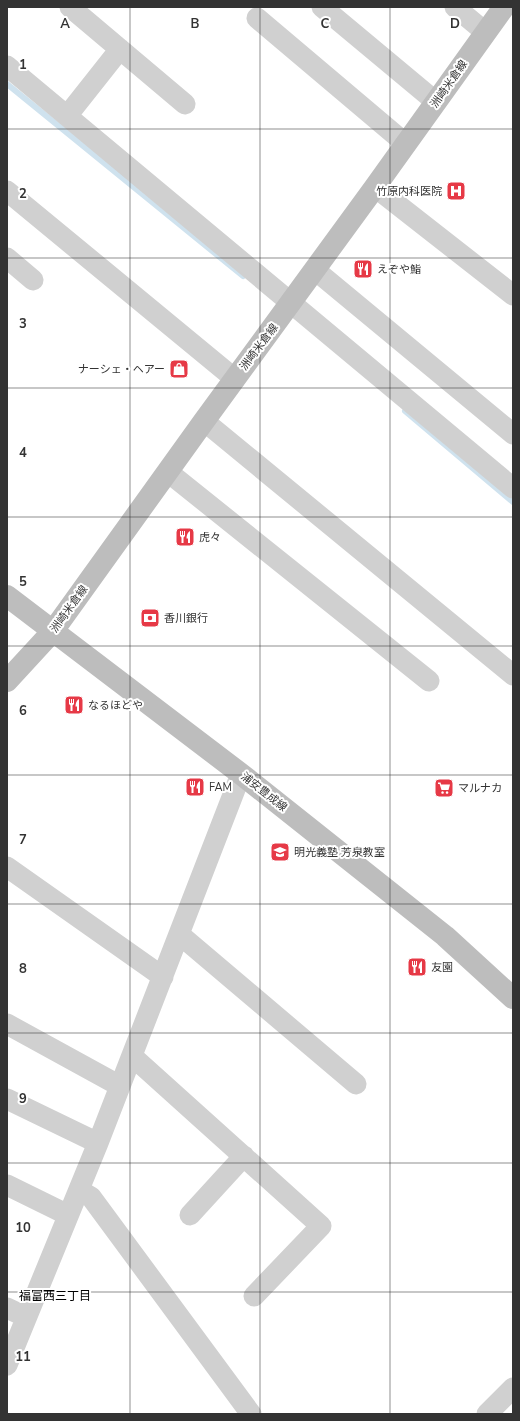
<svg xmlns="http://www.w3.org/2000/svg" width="520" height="1421" font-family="'Nunito Sans','Noto Sans JP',sans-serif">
<rect width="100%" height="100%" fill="#fff"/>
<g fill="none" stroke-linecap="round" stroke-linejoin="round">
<!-- stream -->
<path stroke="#cfe2ee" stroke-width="6" d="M7,84l236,192
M405,411l108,91"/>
<!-- street -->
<path stroke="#d0d0d0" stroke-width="21" d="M70,7l115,97
M322,7l114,95
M455,7l30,25
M257,18l149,126
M7,66l506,422
M67,116l53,-67
M375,187l138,108
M7,191l228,188
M7,258l26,22
M315,270l198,164
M204,421l309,254
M168,472l261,209
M7,867l156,110
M179,934l177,150
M7,1024l113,62
M132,1056l189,170 -67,70
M7,1099l91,44
M7,1185l61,30
M79,1190l12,7 160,217
M190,1215l54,-59
M7,1308l19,9
M7,1365l91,-222 143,-369
M487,1414l26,-26"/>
<!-- secondary -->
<path stroke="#bdbdbd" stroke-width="22" d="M7,596l234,178 204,162 68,62
M7,681l46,-50 151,-210 171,-234 129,-180"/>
</g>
<!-- grid -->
<path fill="none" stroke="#333" stroke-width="1" stroke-opacity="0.55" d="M130,7v1407M260,7v1407M390,7v1407M7,129h506M7,258h506M7,388h506M7,517h506M7,646h506M7,775h506M7,904h506M7,1033h506M7,1163h506M7,1292h506"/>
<!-- icons -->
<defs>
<symbol id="hospital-square" viewBox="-11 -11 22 22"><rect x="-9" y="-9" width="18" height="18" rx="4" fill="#e63946" stroke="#fff"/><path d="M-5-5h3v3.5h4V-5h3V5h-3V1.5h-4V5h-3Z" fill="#fff"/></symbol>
<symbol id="restaurant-square" viewBox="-11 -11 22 22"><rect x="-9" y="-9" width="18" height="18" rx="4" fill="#e63946" stroke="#fff"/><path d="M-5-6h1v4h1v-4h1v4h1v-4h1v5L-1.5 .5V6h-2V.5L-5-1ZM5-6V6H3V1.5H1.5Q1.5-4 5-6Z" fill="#fff"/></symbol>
<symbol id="shop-square" viewBox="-11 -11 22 22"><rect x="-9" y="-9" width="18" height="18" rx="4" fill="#e63946" stroke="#fff"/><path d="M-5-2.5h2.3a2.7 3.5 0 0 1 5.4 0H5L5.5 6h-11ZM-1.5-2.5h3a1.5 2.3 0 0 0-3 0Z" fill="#fff"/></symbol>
<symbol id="bank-square" viewBox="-11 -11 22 22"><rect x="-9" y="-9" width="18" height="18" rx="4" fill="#e63946" stroke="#fff"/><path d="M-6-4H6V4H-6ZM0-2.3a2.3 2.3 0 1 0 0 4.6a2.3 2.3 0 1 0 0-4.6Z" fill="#fff"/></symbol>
<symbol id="supermarket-square" viewBox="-11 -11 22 22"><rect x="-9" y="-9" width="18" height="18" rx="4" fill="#e63946" stroke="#fff"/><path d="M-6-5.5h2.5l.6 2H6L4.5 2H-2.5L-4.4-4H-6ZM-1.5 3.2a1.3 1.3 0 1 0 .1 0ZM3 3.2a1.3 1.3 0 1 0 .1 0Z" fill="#fff"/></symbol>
<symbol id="school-square" viewBox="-11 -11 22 22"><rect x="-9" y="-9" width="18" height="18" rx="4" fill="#e63946" stroke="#fff"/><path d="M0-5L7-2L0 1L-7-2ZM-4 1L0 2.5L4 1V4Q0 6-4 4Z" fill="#fff"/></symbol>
</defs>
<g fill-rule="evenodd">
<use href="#hospital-square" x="445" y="180" width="22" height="22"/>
<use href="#restaurant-square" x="352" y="258" width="22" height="22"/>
<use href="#shop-square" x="168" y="358" width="22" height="22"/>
<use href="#restaurant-square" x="174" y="526" width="22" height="22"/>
<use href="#bank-square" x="139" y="607" width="22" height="22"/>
<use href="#restaurant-square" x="63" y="694" width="22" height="22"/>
<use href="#restaurant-square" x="184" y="776" width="22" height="22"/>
<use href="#supermarket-square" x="433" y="777" width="22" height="22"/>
<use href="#school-square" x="269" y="841" width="22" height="22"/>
<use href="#restaurant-square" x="406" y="956" width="22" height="22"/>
</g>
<g text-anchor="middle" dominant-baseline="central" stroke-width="4" stroke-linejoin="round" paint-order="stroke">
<!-- street labels -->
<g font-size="11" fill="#333" stroke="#fff">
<text transform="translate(449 84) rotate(-55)">洲崎米倉線</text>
<text transform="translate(259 347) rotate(-53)">洲崎米倉線</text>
<text transform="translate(69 609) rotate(-54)">洲崎米倉線</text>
<text transform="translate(264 792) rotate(38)">浦安豊成線</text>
</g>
<!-- poi labels -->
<g font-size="11" fill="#333" stroke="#fff" text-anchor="start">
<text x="442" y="191" text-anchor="end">竹原内科医院</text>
<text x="377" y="269">えぞや鮨</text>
<text x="165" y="369" text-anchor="end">ナーシェ・ヘアー</text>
<text x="199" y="537">虎々</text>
<text x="164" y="618">香川銀行</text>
<text x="88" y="705">なるほどや</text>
<text x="209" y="787">FAM</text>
<text x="458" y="788">マルナカ</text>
<text x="294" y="852">明光義塾 芳泉教室</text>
<text x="431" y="967">友園</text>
</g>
<!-- neighbourhood labels -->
<g font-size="12" fill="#000" stroke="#fff">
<text x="55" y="1296">福富西三丁目</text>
</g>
</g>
<g font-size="13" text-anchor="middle" font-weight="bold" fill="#333" stroke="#fff" stroke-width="4" stroke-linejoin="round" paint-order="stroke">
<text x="65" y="28">A</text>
<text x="195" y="28">B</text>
<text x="325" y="28">C</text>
<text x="455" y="28">D</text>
<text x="23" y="69">1</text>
<text x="23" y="198">2</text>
<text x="23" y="328">3</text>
<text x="23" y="457">4</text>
<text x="23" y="586">5</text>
<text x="23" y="715">6</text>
<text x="23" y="844">7</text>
<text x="23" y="973">8</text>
<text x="23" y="1103">9</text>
<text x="23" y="1232">10</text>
<text x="23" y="1361">11</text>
</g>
<!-- border -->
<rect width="520" height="1421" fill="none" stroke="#333333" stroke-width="16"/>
</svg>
